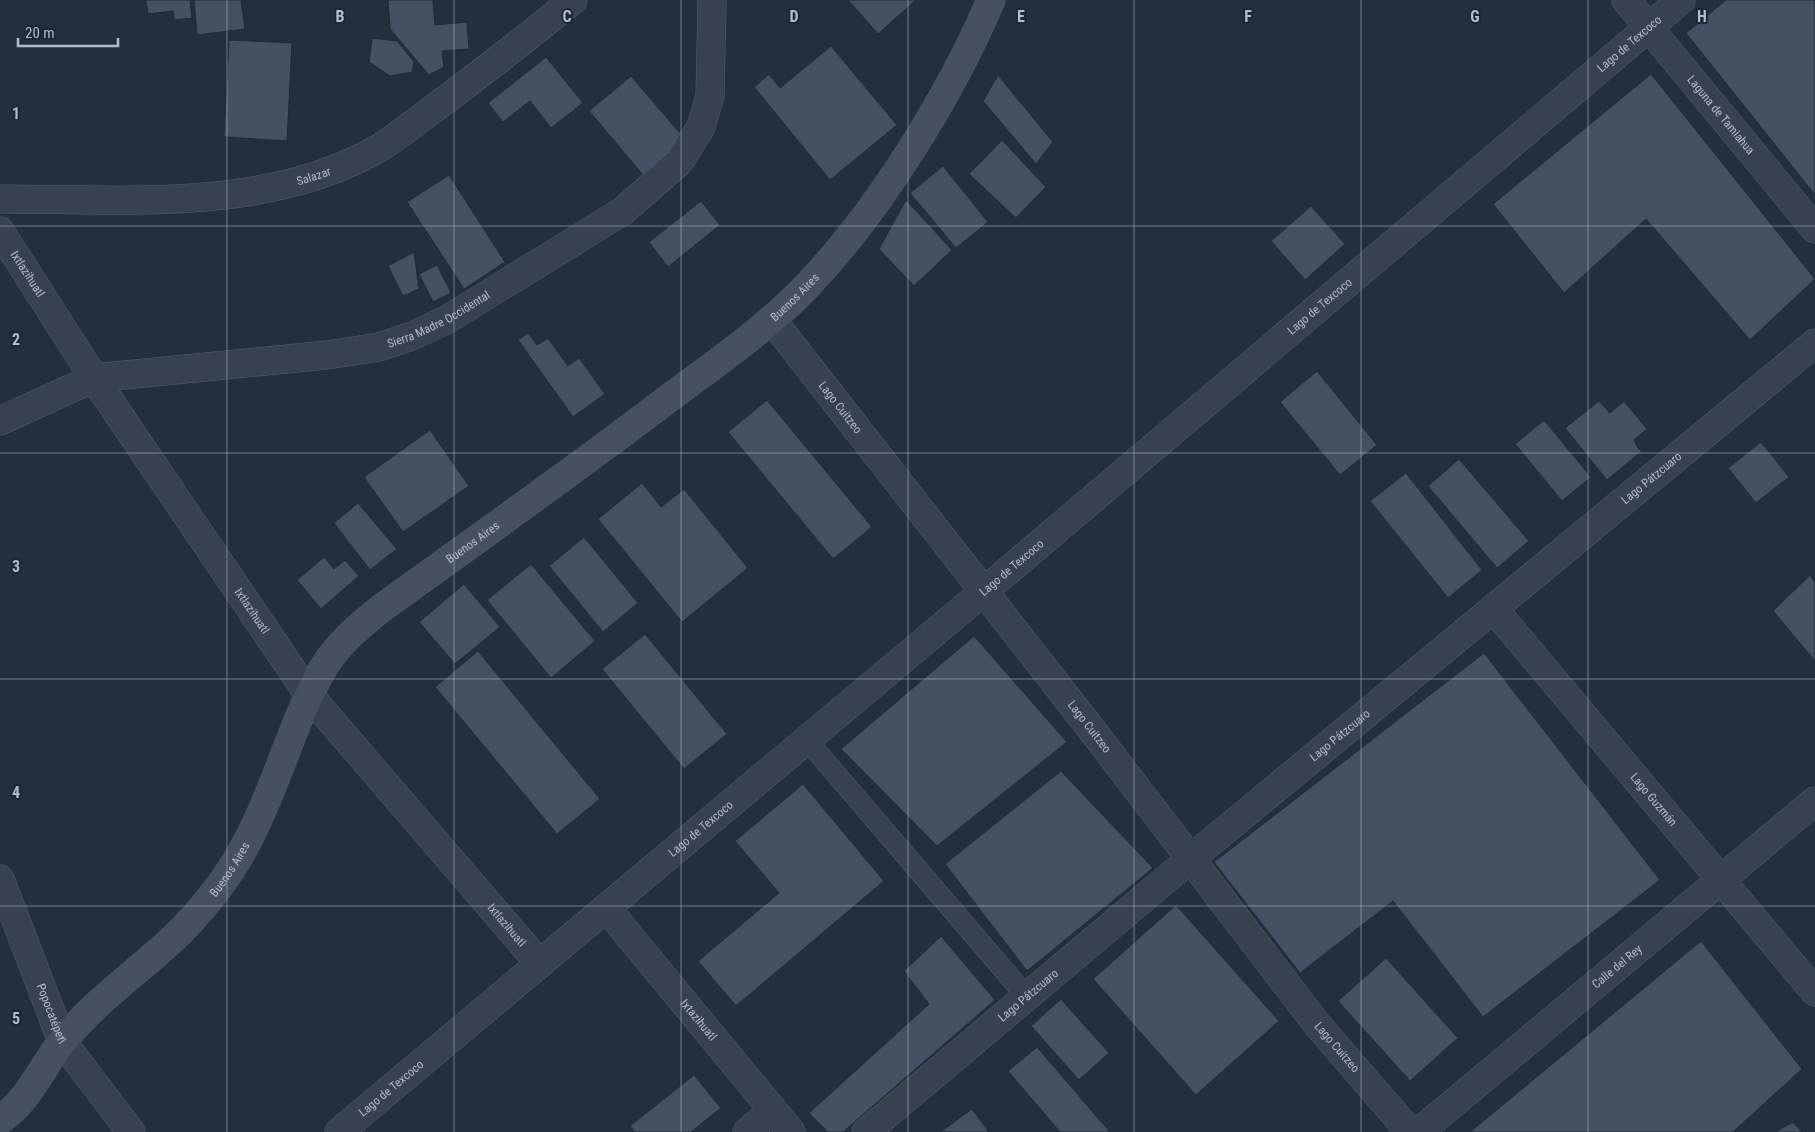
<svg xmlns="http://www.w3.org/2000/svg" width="1815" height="1132" font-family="'Roboto Condensed',sans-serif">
<rect width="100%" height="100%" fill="#242f3e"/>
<!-- building -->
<path fill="#455162" stroke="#1f2835" d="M146,0h44l2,18 -18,2 -1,-9 -25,3z
M194,0h47l4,29 -48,6z
M388,0h45l2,25 32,-3 2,27 -27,2 2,16 -15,8 -39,-46z
M848,0h68l-38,34z
M1726,0h89v195l-129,-162z
M372,38l25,3 17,21 -2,10 -22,4 -21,-14z
M229,40l63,3 -5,98 -63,-4z
M831,46l66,79 -67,55 -76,-93 15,-13 11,14z
M546,57l37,46 -32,25 -21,-27 -27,21 -15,-19z
M1651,74l164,205 -65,61 -104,-121 -82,74 -71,-89z
M998,75l55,67 -17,22 -53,-63z
M631,76l54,63 -42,36 -54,-64z
M1002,140l44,47 -30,31 -47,-44z
M943,166l45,56 -32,26 -46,-55z
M449,175l56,87 -41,27 -57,-87z
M906,200l46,50 -38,36 -35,-37z
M701,201l19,24 -52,42 -19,-25z
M1311,206l34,38 -40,36 -34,-39z
M414,252l5,37 -16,7 -15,-30z
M437,265l14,28 -18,9 -14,-28z
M528,333l9,12 11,-7 20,28 11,-8 26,36 -32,23 -55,-77z
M1317,371l60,74 -37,30 -60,-73z
M767,400l105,127 -39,32 -105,-127z
M1599,401l11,12 14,-12 23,28 -13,11 4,8 4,3 -35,29 -42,-52z
M1544,420l47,57 -29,24 -47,-57z
M430,430l39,56 -66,46 -39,-55z
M1761,442l28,35 -33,26 -28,-35z
M1459,459l70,82 -32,27 -69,-82z
M1406,473l76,97 -34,28 -78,-97z
M642,483l19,24 23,-18 64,79 -66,54 -84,-103z
M358,503l39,46 -27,21 -36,-47z
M584,537l54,66 -35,29 -54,-66z
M324,557l10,12 11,-9 14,16 -38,33 -24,-29z
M531,564l64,77 -44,37 -64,-78z
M1810,575l5,7v79l-42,-50z
M464,584l36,43 -45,37 -36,-42z
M645,634l82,100 -43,35 -82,-100z
M974,636l93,106 -130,104 -96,-97z
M478,651l122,148 -43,35 -122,-147z
M1484,653l176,227 -177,137 -90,-116 -93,72 -86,-111z
M1061,771l92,97 -126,103 -82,-107z
M803,784l81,97 -148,125 -38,-45 81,-68 -44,-52z
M1176,905l103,116 -83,74 -103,-116z
M941,936l54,64 -152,132h-15l-19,-19 120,-109 -25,-33z
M1701,941l101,128 -69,63h-263z
M1386,958l72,80 -48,43 -72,-80z
M1061,999l48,54 -30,27 -48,-54z
M1037,1047l73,85h-50l-52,-61z
M694,1075l27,33 -30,24h-56l-5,-6z
M972,1109l17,23h-49z
M1793,1122l9,10h-27z"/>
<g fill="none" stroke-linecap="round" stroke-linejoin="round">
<defs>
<path id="lane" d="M806,739l221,258"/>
<g id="street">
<path id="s1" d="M1626,0l189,229"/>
<path id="s2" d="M0,199c125,0 268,14 381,-52 19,-12 37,-27 55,-40 47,-35 92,-70 137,-107"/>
<path id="s3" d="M0,231l94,147 215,317 231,269"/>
<path id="s4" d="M772,320l320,410 224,293 94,109"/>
<path id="s5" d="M0,421l94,-43 233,-23 52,-8 33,-11 36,-17 175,-108 56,-49 22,-35 9,-31 2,-94"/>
<path id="s6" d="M1493,608l322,384"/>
<path id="s7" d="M0,879l62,162 69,91"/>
<path id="s8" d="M607,909l184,223"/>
<path id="s9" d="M339,1132l644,-540 698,-592"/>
<path d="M747,1132l26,-22"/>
<path id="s10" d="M866,1132l323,-272 626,-517"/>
<path id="s11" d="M1419,1132l396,-331"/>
</g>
<g id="secondary">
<path id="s12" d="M0,1120c30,-20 41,-53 63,-79 34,-43 81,-73 119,-111 26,-27 48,-55 65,-88 29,-54 44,-116 74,-170 14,-26 39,-47 62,-65 93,-67 186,-133 277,-202 50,-38 103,-73 146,-118 73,-76 144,-191 185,-287"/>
</g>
</defs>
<!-- lane casing -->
<use href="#lane" stroke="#565f6c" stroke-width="21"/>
<!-- street casing -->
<use href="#street" stroke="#565f6c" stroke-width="29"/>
<!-- secondary casing -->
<use href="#secondary" stroke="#565f6c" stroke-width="29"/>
<!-- lane -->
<use href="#lane" stroke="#38414e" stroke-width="20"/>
<!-- street -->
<use href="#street" stroke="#38414e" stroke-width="28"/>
<!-- secondary -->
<use href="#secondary" stroke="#465061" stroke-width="28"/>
</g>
<!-- grid -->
<path fill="none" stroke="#b4bcc9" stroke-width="1" stroke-opacity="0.55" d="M227,0v1132M454,0v1132M681,0v1132M908,0v1132M1134,0v1132M1361,0v1132M1588,0v1132M0,226h1815M0,453h1815M0,679h1815M0,906h1815"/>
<g text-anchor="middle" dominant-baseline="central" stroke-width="4" stroke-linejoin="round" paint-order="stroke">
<!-- street labels -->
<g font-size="12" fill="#b4bcc9" stroke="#1d2633">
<text stroke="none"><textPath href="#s9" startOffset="1688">Lago de Texcoco</textPath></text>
<text stroke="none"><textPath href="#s1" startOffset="149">Laguna de Tamiahua</textPath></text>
<text stroke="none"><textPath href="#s2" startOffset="316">Salazar</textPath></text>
<text stroke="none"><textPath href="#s3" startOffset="51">Ixtlazihuatl</textPath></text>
<text stroke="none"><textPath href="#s12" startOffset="1166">Buenos Aires</textPath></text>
<text stroke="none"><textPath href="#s9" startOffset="1282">Lago de Texcoco</textPath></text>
<text stroke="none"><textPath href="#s5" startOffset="456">Sierra Madre Occidental</textPath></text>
<text stroke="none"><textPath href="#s4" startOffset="111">Lago Cuitzeo</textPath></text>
<text stroke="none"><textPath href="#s10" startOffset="1022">Lago Pátzcuaro</textPath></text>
<text stroke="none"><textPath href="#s12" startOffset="761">Buenos Aires</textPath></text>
<text stroke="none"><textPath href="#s9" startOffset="878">Lago de Texcoco</textPath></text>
<text stroke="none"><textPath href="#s3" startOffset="456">Ixtlazihuatl</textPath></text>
<text stroke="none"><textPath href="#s4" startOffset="516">Lago Cuitzeo</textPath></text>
<text stroke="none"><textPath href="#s10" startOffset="618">Lago Pátzcuaro</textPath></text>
<text stroke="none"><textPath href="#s6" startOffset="250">Lago Guzmán</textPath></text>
<text stroke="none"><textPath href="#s9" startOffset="472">Lago de Texcoco</textPath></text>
<text stroke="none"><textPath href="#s12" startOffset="342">Buenos Aires</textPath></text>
<text stroke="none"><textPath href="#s3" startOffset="861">Ixtlazihuatl</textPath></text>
<text stroke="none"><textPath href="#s11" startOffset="258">Calle del Rey</textPath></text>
<text stroke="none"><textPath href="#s10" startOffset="212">Lago Pátzcuaro</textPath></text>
<text stroke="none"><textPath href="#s7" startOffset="144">Popocatépetl</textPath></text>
<text stroke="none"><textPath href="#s8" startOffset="144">Ixtazihuatl</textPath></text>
<text stroke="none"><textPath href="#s4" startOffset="921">Lago Cuitzeo</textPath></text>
<text stroke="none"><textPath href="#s9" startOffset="68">Lago de Texcoco</textPath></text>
</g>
</g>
<g font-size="16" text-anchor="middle" font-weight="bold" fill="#b4bcc9" stroke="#1d2633" stroke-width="4" stroke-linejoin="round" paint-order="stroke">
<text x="340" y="22">B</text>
<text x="567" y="22">C</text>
<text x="794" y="22">D</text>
<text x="1021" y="22">E</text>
<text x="1248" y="22">F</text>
<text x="1475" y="22">G</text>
<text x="1702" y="22">H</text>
<text x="16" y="119">1</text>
<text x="16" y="345">2</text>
<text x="16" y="572">3</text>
<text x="16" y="798">4</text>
<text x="16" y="1024">5</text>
</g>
<!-- scale -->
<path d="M18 38v8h100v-8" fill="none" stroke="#b4bcc9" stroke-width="2.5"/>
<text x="25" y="38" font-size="15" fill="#b4bcc9" stroke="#1d2633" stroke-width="4" paint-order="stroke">20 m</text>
</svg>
